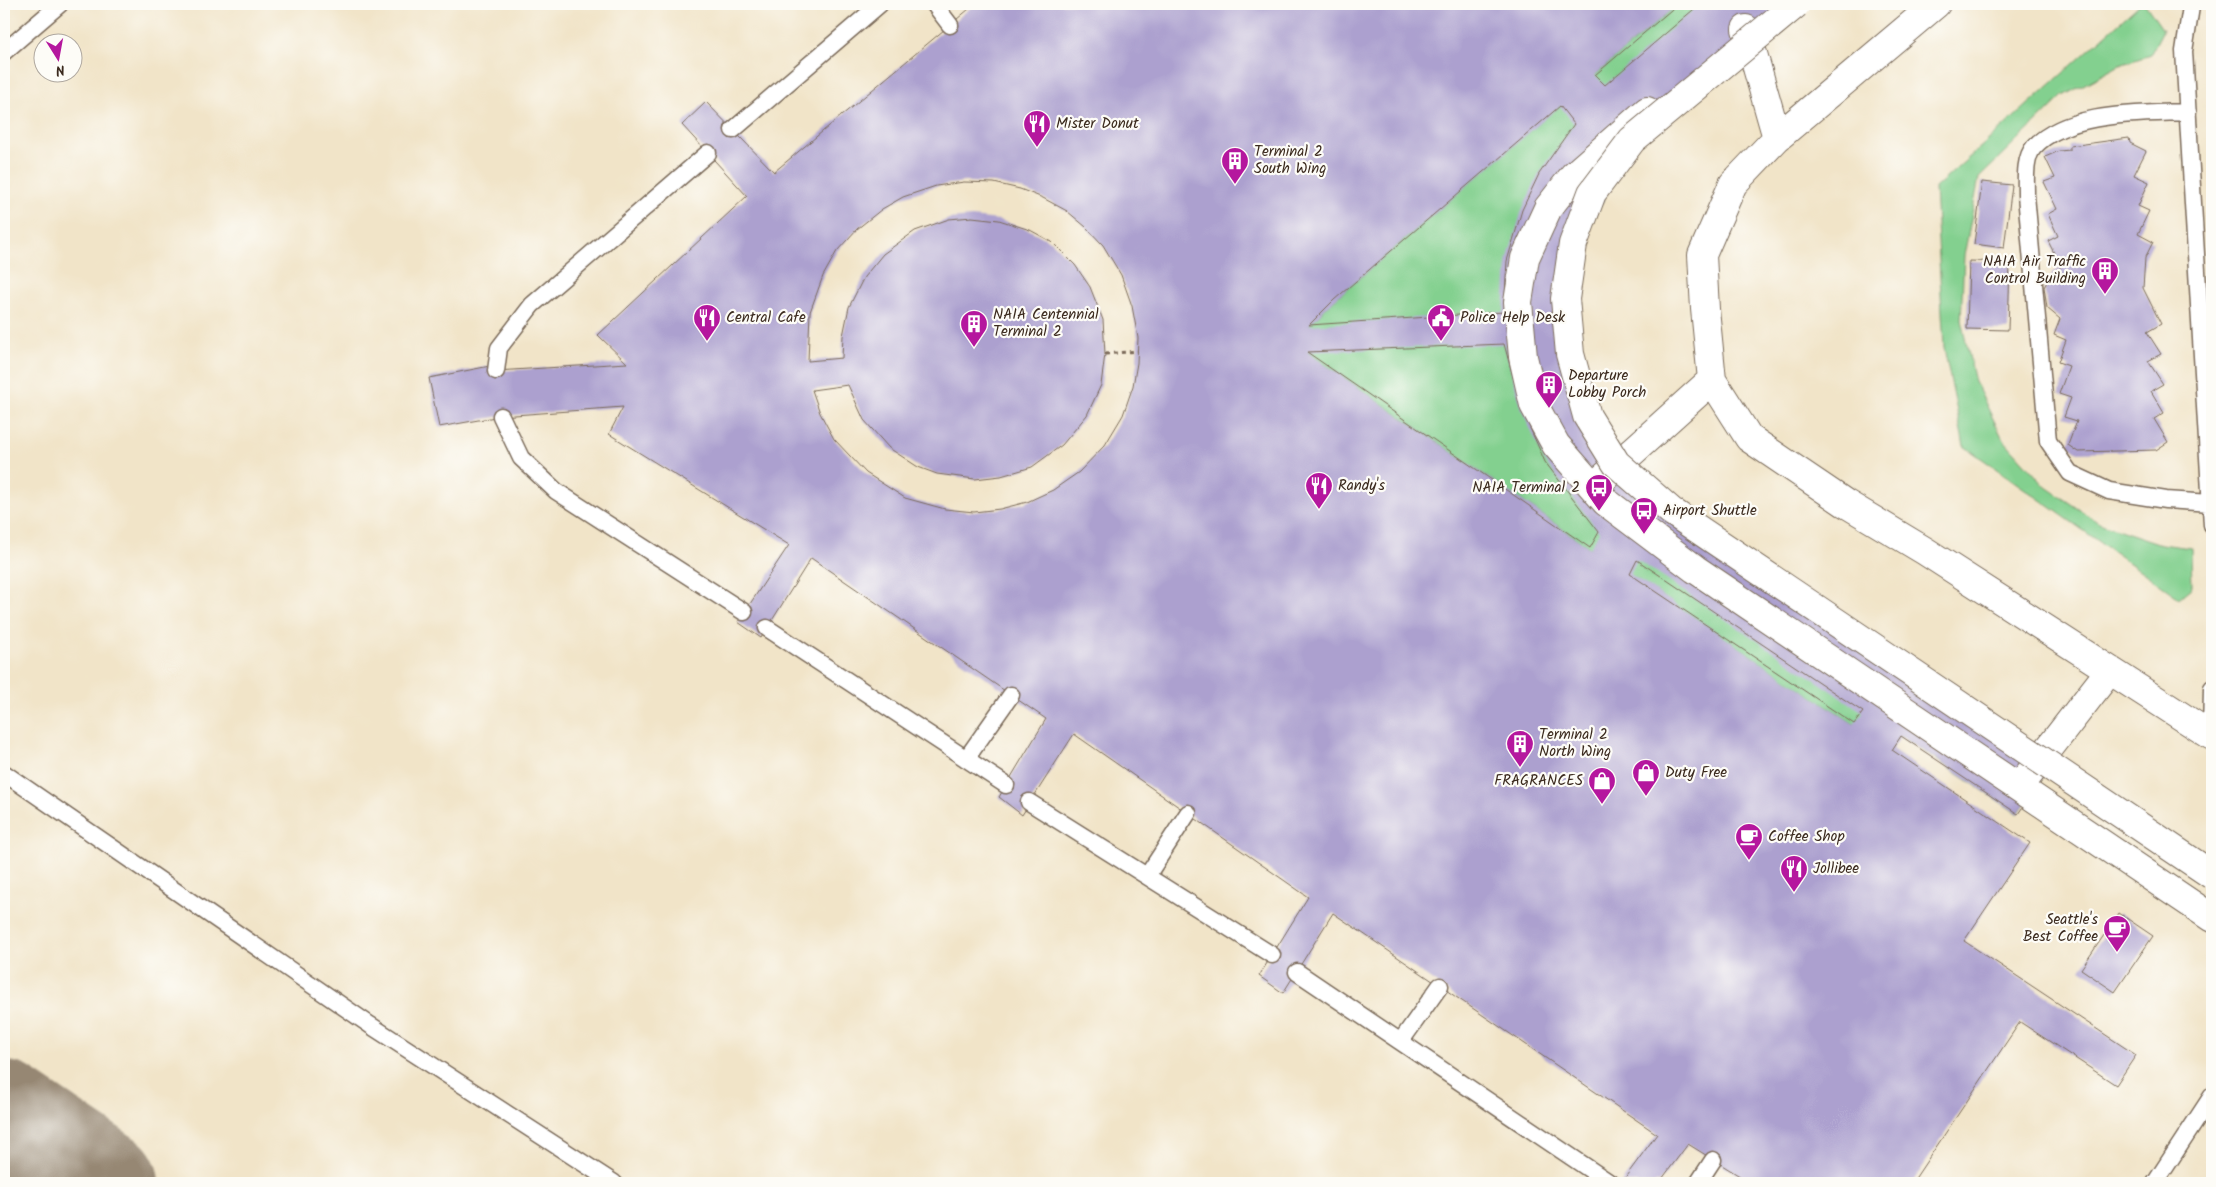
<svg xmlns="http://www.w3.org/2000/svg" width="2216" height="1187" font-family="Kalam,sans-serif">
<rect width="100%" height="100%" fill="#fdfcf7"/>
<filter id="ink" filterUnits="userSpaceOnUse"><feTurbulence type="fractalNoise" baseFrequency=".02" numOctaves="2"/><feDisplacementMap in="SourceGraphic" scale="10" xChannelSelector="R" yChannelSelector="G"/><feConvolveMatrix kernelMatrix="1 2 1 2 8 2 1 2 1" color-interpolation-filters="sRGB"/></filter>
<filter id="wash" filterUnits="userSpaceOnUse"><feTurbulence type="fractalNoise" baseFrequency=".0096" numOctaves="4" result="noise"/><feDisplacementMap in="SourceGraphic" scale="20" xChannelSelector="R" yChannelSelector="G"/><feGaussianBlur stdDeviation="1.12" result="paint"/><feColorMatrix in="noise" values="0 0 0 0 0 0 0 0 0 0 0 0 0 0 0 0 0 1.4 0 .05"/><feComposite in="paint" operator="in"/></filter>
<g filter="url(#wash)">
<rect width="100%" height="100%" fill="#f1e4c8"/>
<!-- green -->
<path fill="#83d08f" stroke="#5f7d56" d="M1678,4h105l-133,113 -83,147 31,186 447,324 -27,40 -117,-78 -47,-12 -264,-176 -283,-196 2,-27 25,-25z
M2140,4h5l18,26 -13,25 -30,10 -57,31 -84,82 -15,78 -3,64 14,62 28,57 43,48 53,36 62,21 30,4 1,39 -13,11 -215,-152 -20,-98 -9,-160z"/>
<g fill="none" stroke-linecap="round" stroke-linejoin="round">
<!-- taxiway -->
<path stroke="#968773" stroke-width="108" d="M4,1115l101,68"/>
</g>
<g id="blocks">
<!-- building -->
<path fill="#aca0cf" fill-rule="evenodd" d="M975,4h703l-83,71 10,10 95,-81h83l-133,113 -83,147 31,186 447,324 -27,40 -117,-78 -9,14 138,93 -66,98 172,114 -20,30 -96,-63 -108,161h-161l-63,-39 -29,39h-38l36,-49 -324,-221 -50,80 -24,-17 49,-79 -234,-163 -52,81 -23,-18 47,-78 -235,-161 -50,80 -23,-16 51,-77 -180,-111 14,-27 -122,9 -62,11 -10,-49 66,-13 1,6 131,-8 -29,-28 149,-139 -65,-71 24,-23 68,70zM1560,106l14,18 -35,50 -17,36 -15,51 -3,51 -195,13 25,-25zM964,182l30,1 26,6 23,9 24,13 19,16 17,18 18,30 11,31 6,32 -1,25 -4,23 -10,29 -18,30 -26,27 -26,18 -26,12 -27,7 -26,3 -29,-3 -40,-11 -39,-25 -32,-34 -14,-26 -8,-23 36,-5 16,35 25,28 29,19 19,7 38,5 26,-3 31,-9 30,-22 25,-30 14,-30 4,-31 -2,-34 -13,-33 -15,-22 -23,-23 -22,-12 -31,-10 -27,-3 -23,2 -34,12 -32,23 -19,23 -15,30 -6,29 -1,22 -34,3 2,-49 13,-36 14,-25 20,-22 25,-20 21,-12 33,-11zM1504,344l18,66 23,52 54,70 -9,16 -283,-196zM1637,560l226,152 -9,12 -224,-150z
M2129,138l1,5 16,8 -12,24 15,7 -11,24 11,5 -11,23 15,8 -8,16 -2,30 18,36 -14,8 14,22 -13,7 15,23 -12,7 13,22 -10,6 14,23 -12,8 -78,2 -10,-7 9,-24 -13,-4 7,-19 -12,-4 10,-28 -11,-4 8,-22 -12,-5 6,-16 -13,-11 -3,-21 9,-14 8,-6 -13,-26 10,-5 -10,-22 9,-5 -13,-27 11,-4 -10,-21 14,-6 11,-1v-4z
M1982,182l30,3 -8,63 -30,-4z
M1969,261l41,1 -2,68 -41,-1z
M2119,913l34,23 -38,56 -34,-23z"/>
</g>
</g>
<g filter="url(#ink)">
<use href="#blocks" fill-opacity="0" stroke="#7b6b5a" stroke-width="1"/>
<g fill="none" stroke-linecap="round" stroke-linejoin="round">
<defs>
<path id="service" d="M934,4l16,21
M2188,4l3,3 -7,44 28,474
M4,52l56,-48
M2188,112c-46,2 -120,-1 -154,35 -10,11 -8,34 -8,48l22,246 22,32 39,18 57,9 45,3
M733,130l147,-126
M496,371l3,-23 33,-43 176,-152
M501,416l20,42 35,33 188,121
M767,628l239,157
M2211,735l1,-47
M966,759l45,-64
M4,773l366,252 244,158
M1029,802l243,153
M1147,876l41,-63
M1297,972l313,211
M1401,1041l39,-55
M1698,1183l15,-23
M2155,1183l57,-87"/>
<path id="primary" d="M1936,4l-159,134 -44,46 -31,71 3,54 7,71 37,58 96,65 80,48 287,185
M1746,29l31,109
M1647,111l-73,64 -26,33 -23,50 -7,44 5,55 11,48 22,40 50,57 89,67 517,349
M1600,481l112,-101
M2019,787l91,-117"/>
</defs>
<!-- service casing -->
<use href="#service" stroke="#7b6b5a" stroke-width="19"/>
<!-- primary casing -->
<use href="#primary" stroke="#7b6b5a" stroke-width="30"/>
<!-- path -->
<path stroke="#7b6b5a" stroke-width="3" stroke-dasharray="4 4" stroke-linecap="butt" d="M1105,354l33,-3"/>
<!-- service -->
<use href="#service" stroke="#fff" stroke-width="16"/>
<!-- primary -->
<use href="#primary" stroke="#fff" stroke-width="28"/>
<defs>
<path id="primary-bridge" d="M1796,4l-164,136 -40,53 -19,51 -8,55 5,55 17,62 29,47 55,48 541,364"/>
</defs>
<!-- primary-bridge casing -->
<use href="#primary-bridge" stroke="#7b6b5a" stroke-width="30" stroke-linecap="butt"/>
<!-- primary-bridge -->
<use href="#primary-bridge" stroke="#fff" stroke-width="28"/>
</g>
</g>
<!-- icons -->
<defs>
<symbol id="restaurant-pin" viewBox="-11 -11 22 30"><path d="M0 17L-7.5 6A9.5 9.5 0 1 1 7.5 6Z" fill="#b5179e" stroke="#fdfcf7"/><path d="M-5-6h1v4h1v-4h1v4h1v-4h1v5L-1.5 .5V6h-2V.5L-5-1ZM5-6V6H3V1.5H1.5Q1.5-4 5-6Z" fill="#fff"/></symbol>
<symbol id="building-pin" viewBox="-11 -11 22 30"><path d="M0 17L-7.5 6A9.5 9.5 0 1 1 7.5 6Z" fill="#b5179e" stroke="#fdfcf7"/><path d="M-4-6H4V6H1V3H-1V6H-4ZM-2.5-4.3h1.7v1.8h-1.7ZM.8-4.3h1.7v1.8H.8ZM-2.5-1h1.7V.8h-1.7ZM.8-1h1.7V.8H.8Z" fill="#fff"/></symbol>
<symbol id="civic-pin" viewBox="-11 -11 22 30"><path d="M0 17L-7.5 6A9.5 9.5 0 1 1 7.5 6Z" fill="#b5179e" stroke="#fdfcf7"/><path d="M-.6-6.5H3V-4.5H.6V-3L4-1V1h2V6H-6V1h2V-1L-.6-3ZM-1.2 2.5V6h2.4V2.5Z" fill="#fff"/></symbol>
<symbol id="bus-pin" viewBox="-11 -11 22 30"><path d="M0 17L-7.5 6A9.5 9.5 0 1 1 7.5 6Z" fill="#b5179e" stroke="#fdfcf7"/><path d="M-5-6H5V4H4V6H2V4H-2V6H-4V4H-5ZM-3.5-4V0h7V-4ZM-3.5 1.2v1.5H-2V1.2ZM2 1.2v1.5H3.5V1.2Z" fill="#fff"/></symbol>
<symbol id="shop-pin" viewBox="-11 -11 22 30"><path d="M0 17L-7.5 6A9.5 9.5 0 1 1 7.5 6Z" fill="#b5179e" stroke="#fdfcf7"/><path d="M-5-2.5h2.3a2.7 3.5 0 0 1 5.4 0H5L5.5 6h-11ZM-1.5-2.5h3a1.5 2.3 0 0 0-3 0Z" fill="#fff"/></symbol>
<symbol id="cafe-pin" viewBox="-11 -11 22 30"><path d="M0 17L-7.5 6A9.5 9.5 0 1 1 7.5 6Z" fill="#b5179e" stroke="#fdfcf7"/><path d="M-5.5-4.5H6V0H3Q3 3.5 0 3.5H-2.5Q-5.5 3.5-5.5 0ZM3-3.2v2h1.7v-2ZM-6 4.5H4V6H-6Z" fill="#fff"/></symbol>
</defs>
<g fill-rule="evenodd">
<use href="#restaurant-pin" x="1021" y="108" width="32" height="43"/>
<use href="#building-pin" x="1219" y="145" width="32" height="43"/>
<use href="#building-pin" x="2089" y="255" width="32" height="43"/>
<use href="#restaurant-pin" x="691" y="302" width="32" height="43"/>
<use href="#civic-pin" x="1425" y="302" width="32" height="43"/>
<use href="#building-pin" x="958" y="308" width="32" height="43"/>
<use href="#building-pin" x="1533" y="369" width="32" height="43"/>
<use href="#restaurant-pin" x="1303" y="470" width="32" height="43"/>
<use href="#bus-pin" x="1583" y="472" width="32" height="43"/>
<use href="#bus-pin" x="1628" y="495" width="32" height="43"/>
<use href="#building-pin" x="1504" y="728" width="32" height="43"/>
<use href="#shop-pin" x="1630" y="757" width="32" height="43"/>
<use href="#shop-pin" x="1586" y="765" width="32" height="43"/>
<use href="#cafe-pin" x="1733" y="821" width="32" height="43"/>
<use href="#restaurant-pin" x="1778" y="853" width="32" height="43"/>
<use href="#cafe-pin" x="2101" y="913" width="32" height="43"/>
</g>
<g text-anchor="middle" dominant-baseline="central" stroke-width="4.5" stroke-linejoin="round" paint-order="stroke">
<!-- poi labels -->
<g font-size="15" fill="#3b2a1e" stroke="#fdfcf7" text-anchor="start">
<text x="1056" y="124">Mister Donut</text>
<text x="1254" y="152">Terminal 2<tspan x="1254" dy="17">South Wing</tspan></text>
<text x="2086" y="262" text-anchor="end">NAIA Air Traffic<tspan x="2086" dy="17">Control Building</tspan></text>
<text x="993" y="315">NAIA Centennial<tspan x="993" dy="17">Terminal 2</tspan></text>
<text x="726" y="318">Central Cafe</text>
<text x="1460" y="318">Police Help Desk</text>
<text x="1568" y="376">Departure<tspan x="1568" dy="17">Lobby Porch</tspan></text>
<text x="1338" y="486">Randy's</text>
<text x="1580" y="488" text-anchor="end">NAIA Terminal 2</text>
<text x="1663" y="511">Airport Shuttle</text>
<text x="1539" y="735">Terminal 2<tspan x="1539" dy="17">North Wing</tspan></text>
<text x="1665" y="773">Duty Free</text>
<text x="1583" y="781" text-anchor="end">FRAGRANCES</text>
<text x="1768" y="837">Coffee Shop</text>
<text x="1813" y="869">Jollibee</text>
<text x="2098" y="920" text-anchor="end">Seattle's<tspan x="2098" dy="17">Best Coffee</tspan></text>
</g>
</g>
<!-- margin -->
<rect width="2216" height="1187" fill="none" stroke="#fdfcf7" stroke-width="20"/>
<!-- north arrow -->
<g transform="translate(58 58) rotate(169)"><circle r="24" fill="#fdfcf7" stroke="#afa8a0"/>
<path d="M0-4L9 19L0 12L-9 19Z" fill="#b5179e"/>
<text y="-8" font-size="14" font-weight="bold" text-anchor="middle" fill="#3b2a1e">N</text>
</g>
</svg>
